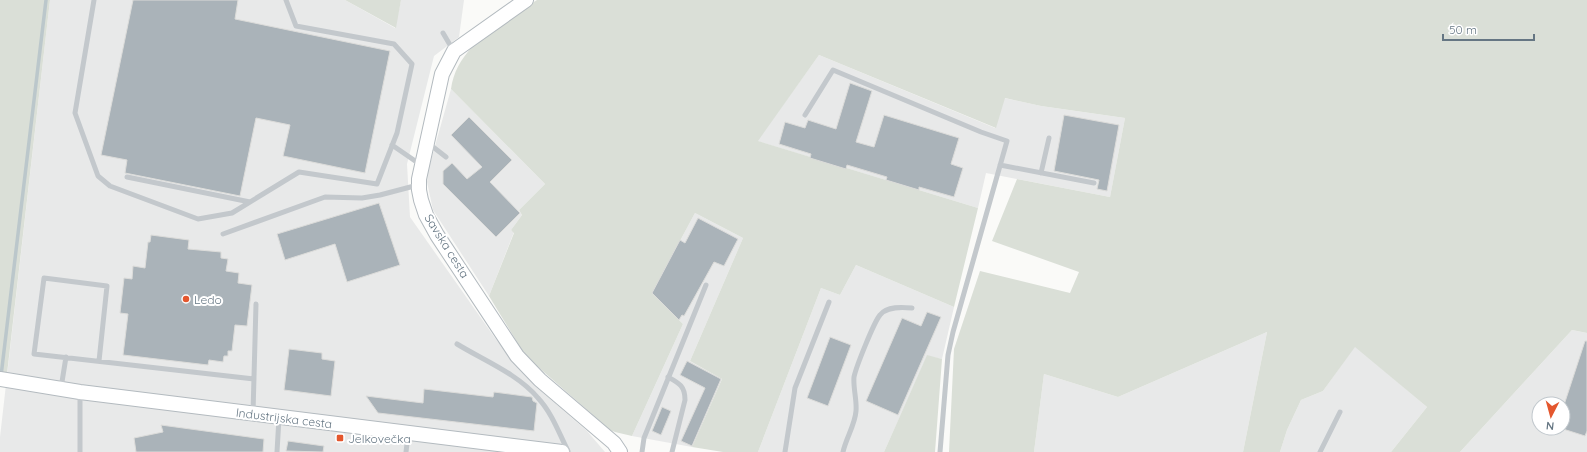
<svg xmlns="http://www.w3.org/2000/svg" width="1587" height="452" font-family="Quicksand,sans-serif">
<rect width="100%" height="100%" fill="#fafaf8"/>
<!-- built -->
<path fill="#e8e9e9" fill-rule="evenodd" d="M50,0h295l50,28 6,-28h63l-5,37 -25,19 -27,108 3,53 85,121 40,48 52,45 18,21h-605v-15z
M819,55l176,73 9,-30 37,8 84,12 -15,79 -124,-24 -8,35 -221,-67z
M451,89l94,95 -26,26 3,5 -11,15 3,2 -25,64 -56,-86 -6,-28 1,-11z
M695,213l48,25 -53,123 32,18 -30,68 -60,-11 51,-112 -31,-31z
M856,265l98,42 -12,52 -15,-3 -43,96h-126l63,-164 19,7z
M1572,330l15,3v119h-127zM1539,404h24v24h-24z
M1267,332l-24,120h-209l10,-78 74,23z
M1355,346l72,61 -36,45h-111l7,-22 14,-30 22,-9z"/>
<!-- green -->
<path fill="#dadfd7" d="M0,0h50l-43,374 -7,-2z
M345,0h56l-5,28z
M537,0h1050v333l-15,-3 -112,122h-69l36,-45 -72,-60 -32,44 -22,9 -14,30 -7,22h-37l24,-120 -149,65 -74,-23 -10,78h-85l5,-103 26,-78 90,22 9,-21 -87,-31 25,-62 93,18 15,-79 -84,-12 -36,-8 -9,30 -177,-73 -61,86 220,67 -24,99 -98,-42 -16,30 -19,-7 -63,164h-35l-31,-5 30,-68 -32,-18 53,-123 -48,-25 -43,80 31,31 -51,112 -17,-4 -5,-2 -73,-64 -14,-14 -34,-56 25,-63 -3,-3 11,-15 -3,-5 26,-26 -94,-95c6,-44 52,-67 86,-89z
M927,355l15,4 -7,93h-51z"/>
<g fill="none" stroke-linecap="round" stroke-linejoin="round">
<!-- stream -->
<path stroke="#bbc7cb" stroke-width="3.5" d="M1,376l45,-376"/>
</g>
<!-- building -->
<path fill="#aab3b9" stroke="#dcdcda" d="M133,0h105l-3,19 155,32 -25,122 -82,-17 7,-31 -34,-7 -16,78 -115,-23 2,-13 -26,-5z
M850,83l22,8 -16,51 18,5 10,-32 75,23 -8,26 12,4 -9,29 -35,-10v3l-33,-10 1,-3 -40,-12 -1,4 -36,-11 1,-4 -32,-10 6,-22 20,6 3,-8 28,9z
M1064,115l55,10 -12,66 -10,-2 2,-9 -45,-9z
M469,117l43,43 -22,22 30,31 -24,24 -53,-53v-13l9,-8 15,16 15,-12 -31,-32z
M379,203l21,62 -53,17 -12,-38 -50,16 -8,-26z
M698,218l40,21 -14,27 -10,-4 -30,54 -2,-1 -3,5 -27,-27 28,-53 5,3z
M151,235l38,5 -1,9 33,3v6l7,1 -2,12 13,2 -1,10 14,2 -5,41 -12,-1 -3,26h-4v5h-4l-1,6 -14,-2 -1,5 -85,-10 5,-41 -8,-1 4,-35 8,1 1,-13 12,2 3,-26h2z
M927,312l14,5 -43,98 -32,-14 36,-83 19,8z
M830,337l21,8 -23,61 -21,-8z
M1585,341h2v90l-2,5 -22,-7v-21z
M289,349l33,4v6l13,2 -4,35 -47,-6z
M687,361l34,18 -29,67 -11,-5 24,-53 -25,-13z
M424,389l69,8 1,-5 38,5 1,4 4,2 -3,28 -156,-18 -12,-17 57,7z
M662,407l9,4 -10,24 -9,-4z
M161,425l103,14 -1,13h-127l-2,-14 29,-6z
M288,441l36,5 -1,6 -37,-1z"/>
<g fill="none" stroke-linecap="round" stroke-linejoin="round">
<defs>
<path id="secondary" d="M526,0l-72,51 -12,23 -23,105v11l2,10 5,15 11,20 80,121 23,24 74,63 6,9
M0,379l80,13 482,60"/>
</defs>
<!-- secondary casing -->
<use href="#secondary" stroke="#b3babf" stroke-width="16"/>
<!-- lane -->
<path stroke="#c3c8cc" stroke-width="5" d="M94,0l-19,113 23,63 12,10 88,33 34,-6 67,-41 78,12 2,-5 18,-46 15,-69 -18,-20 -98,-18 -10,-26
M443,33l10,17
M805,115l28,-45 148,62 26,9 -54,191 -5,23 -8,97
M428,143l18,14
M392,145l29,20
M1000,165l94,18
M1041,173l8,-35
M127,177l123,25
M223,234l102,-37 37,1 18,-3 38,-10
M457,344c26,16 61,30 81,54 14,15 21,35 30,53
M99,361l8,-75 -63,-8 -10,76 220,25
M668,377c11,6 17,9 17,23l-13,52
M61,388l5,-31
M80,393v59
M253,413l3,-109
M277,452l2,-34
M406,452l2,-17
M642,452l2,-14 62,-153
M785,452l10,-64 34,-86
M843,452c3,-14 12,-27 13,-41 1,-11 -3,-23 -2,-34 2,-10 20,-55 26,-62 7,-9 22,-8 32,-7
M1320,452l20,-40"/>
<!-- secondary -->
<use href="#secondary" stroke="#fff" stroke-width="14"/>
</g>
<!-- markers -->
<g fill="#e4572e" stroke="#fff" stroke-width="1.5">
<circle cx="186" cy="299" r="4"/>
<rect x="336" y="434" width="8" height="8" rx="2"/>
</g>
<g text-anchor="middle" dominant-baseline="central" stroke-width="4" stroke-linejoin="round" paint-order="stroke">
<!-- street labels -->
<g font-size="12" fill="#657683" stroke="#fff">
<text transform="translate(447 246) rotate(58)">Savska cesta</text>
<text transform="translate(284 418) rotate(7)">Industrijska cesta</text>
</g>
<!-- poi labels -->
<g font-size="12" fill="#657683" stroke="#fff" text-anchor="start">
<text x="194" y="299">Ledo</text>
<text x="348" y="438">Jelkovečka</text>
</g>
</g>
<!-- north arrow -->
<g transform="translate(1551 416) rotate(186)"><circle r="19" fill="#ffffff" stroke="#c1c8cd"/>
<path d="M0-3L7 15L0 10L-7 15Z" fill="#e4572e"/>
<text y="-6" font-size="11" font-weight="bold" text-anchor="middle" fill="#657683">N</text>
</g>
<!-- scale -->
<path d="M1443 34v6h91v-6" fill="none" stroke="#657683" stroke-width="2"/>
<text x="1449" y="34" font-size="12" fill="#657683" stroke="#ffffff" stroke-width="3" paint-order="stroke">50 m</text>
</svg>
